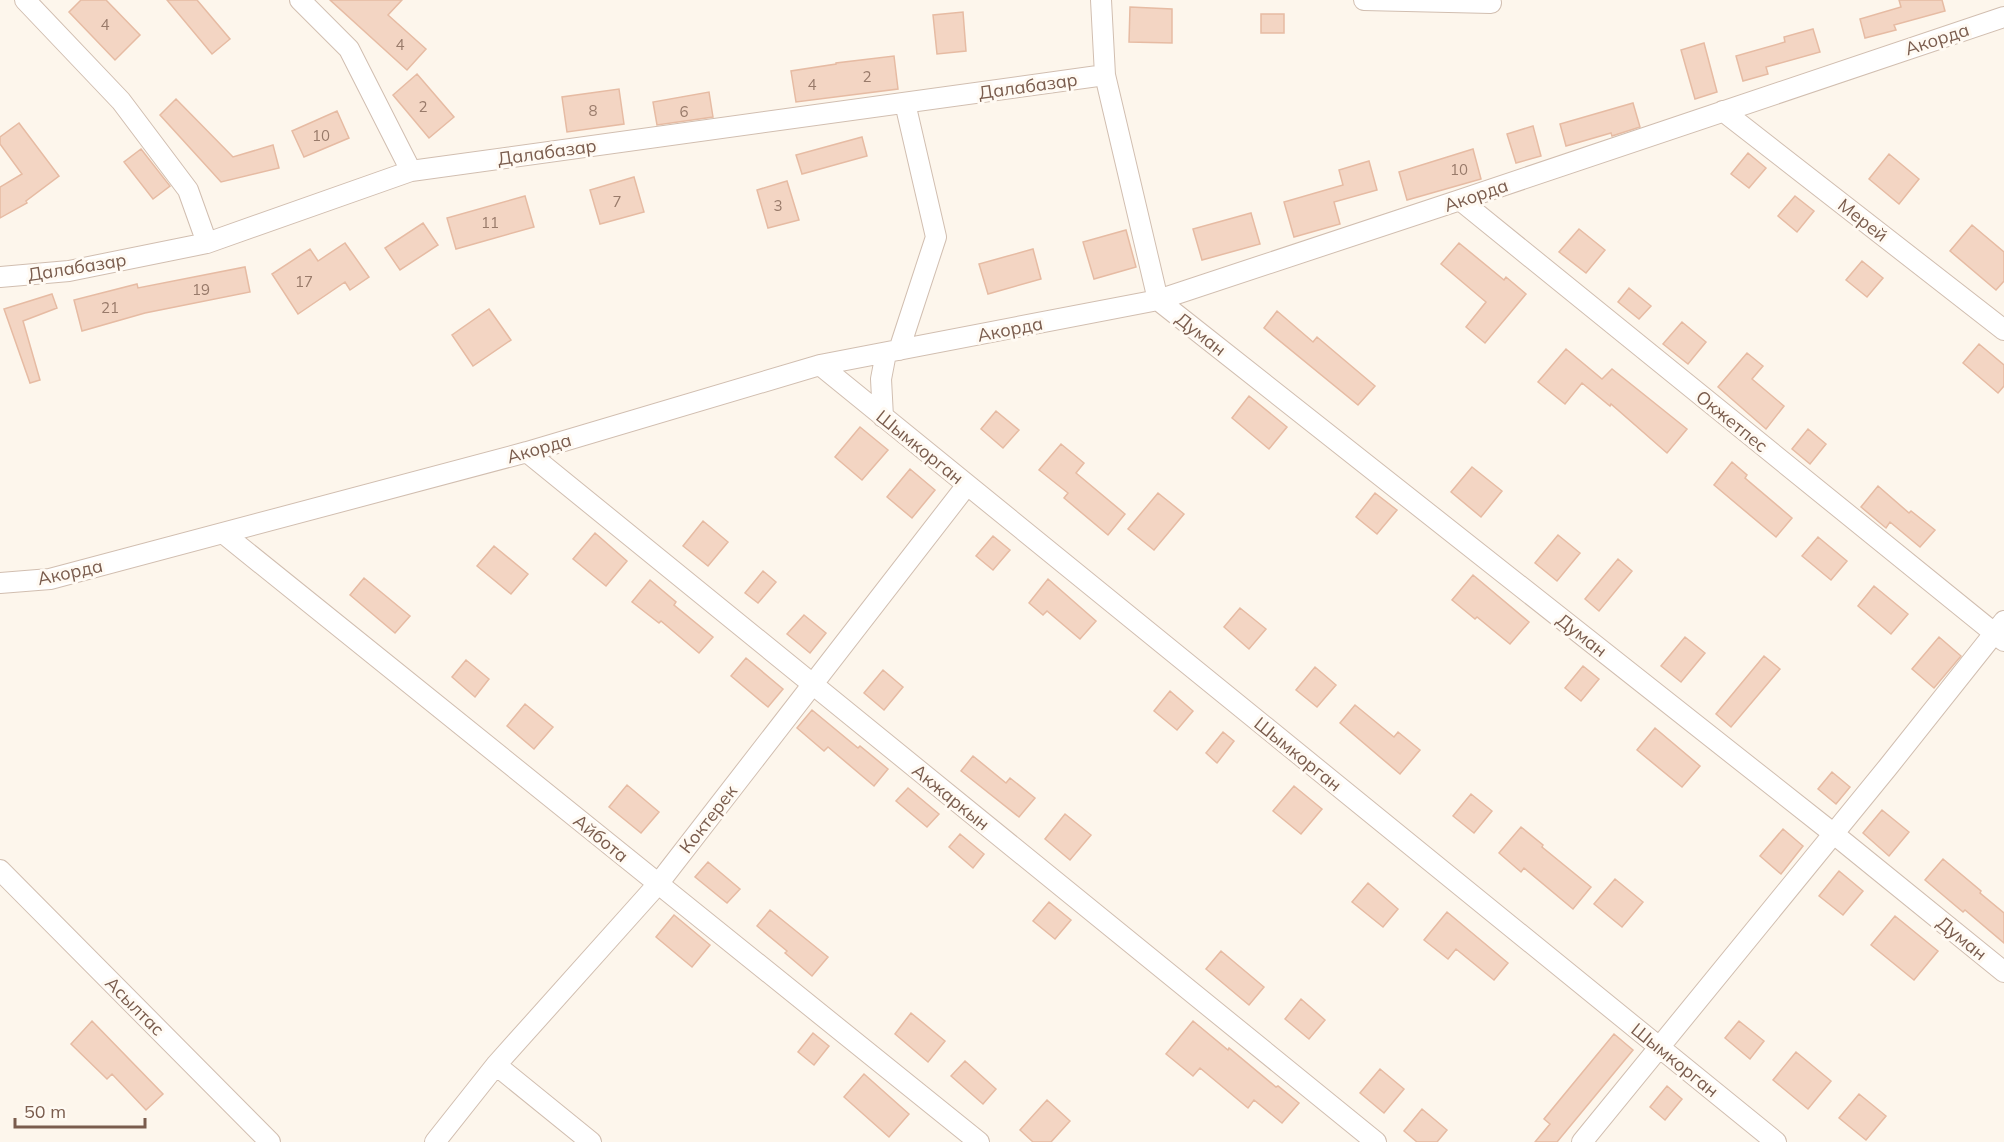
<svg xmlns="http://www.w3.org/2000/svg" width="2004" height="1142" font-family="Mulish,sans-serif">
<rect width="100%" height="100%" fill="#fdf6ec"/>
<!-- building -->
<path fill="#f3d5c3" stroke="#e6bba3" stroke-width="1.5" d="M81,0h25l34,35 -25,25 -46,-48z
M167,0h30l33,39 -18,15z
M330,0h72l-14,15 38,34 -19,21z
M1899,0h43l3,11 -51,14 2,5 -31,8 -5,-19 41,-12z
M1130,7l42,2v34l-43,-1z
M963,12l3,39 -29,3 -4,-39z
M1261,14h23v19h-23z
M1813,29l7,23 -54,15 2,7 -25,7 -7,-25 49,-14 -1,-5z
M1704,43l13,49 -22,7 -14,-49z
M894,56l4,33 -102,13 -5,-31 45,-7v-1z
M417,74l37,43 -25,21 -36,-43z
M619,89l5,35 -57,8 -5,-35z
M709,92l4,25 -56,8 -4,-23z
M176,99l57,58 40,-12 6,23 -58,14 -61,-67z
M1633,103l7,24 -28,9 -1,-3 -45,13 -6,-22z
M337,111l12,27 -45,19 -12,-26z
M19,123l40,53 -33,25 1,2 -27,15v-31l22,-13 -22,-30v-7z
M1533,126l8,30 -25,7 -9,-29z
M862,137l5,19 -65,18 -6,-19z
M141,149l29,37 -17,13 -29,-37z
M1473,149l8,30 -74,21 -8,-28z
M1748,153l18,15 -17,20 -18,-14z
M1889,154l30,25 -20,25 -30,-25z
M1369,161l8,29 -43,12 6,22 -46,13 -10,-35 59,-17 -4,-15z
M634,177l10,35 -44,12 -10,-34z
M787,181l12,39 -31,8 -11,-38z
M525,196l9,31 -78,22 -9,-31z
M1795,196l19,15 -17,21 -19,-16z
M1251,213l9,31 -58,16 -9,-31z
M423,223l15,22 -38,25 -15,-22z
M1972,225l32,27v29l-8,9 -46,-39z
M1579,229l26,21 -19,23 -27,-21z
M1126,230l10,37 -42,12 -11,-37z
M345,243l24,34 -19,13 -5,-8 -47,32 -26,-40 38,-25 8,12z
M1459,243l45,37 2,-3 20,17 -41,49 -19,-16 20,-25 -45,-38z
M1033,249l8,30 -53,15 -9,-30z
M1862,261l21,17 -16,19 -21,-17z
M245,267l5,25 -105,21 -63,18 -8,-31 63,-16 1,4z
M1629,288l22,18 -12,13 -21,-17z
M52,294l5,14 -34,13 17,59 -10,3 -26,-74z
M489,309l22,31 -38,26 -21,-31z
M1277,311l36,31 4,-5 58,49 -17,19 -94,-77z
M1682,322l24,20 -18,22 -25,-20z
M1979,344l25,21v21l-6,7 -35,-30z
M1566,349l36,30 10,-10 75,60 -20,24 -56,-49 -1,2 -28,-23 -17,21 -27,-22z
M1747,353l16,13 -11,13 32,27 -18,23 -48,-42z
M1249,396l38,31 -18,22 -37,-31z
M996,411l23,19 -16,18 -22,-19z
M860,427l28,23 -26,30 -27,-23z
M1808,429l18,15 -16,20 -18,-15z
M1061,444l23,19 -8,10 49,41 -17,21 -44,-37 4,-5 -29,-23z
M1732,462l15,13 -2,3 47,40 -16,19 -62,-52z
M1472,467l30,24 -21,26 -30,-25z
M910,469l25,21 -23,28 -25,-21z
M1878,486l31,27 2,-2 24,19 -15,17 -30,-25 -4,6 -25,-21z
M1158,493l26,21 -30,36 -26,-21z
M1375,493l22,17 -20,24 -21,-17z
M703,521l25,21 -20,24 -25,-20z
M595,533l32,28 -21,25 -33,-27z
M1558,535l22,18 -23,28 -22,-18z
M993,536l17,14 -17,20 -17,-14z
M1818,537l29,24 -16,19 -29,-24z
M494,546l34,28 -17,20 -34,-28z
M1618,559l14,12 -33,40 -14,-12z
M763,571l13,11 -18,21 -13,-10z
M1473,575l56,47 -19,22 -33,-27 -2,2 -23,-19z
M364,578l46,38 -15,17 -45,-38z
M1048,579l48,42 -16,18 -33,-28 -4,4 -14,-12z
M650,580l26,22 -2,3 39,32 -14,16 -38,-32 -2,2 -27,-21z
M1874,586l34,28 -17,20 -33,-28z
M1240,608l26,21 -17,20 -25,-22z
M804,615l22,18 -16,20 -23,-19z
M1685,637l20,16 -24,29 -20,-16z
M1939,637l22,19 -27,32 -22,-19z
M1764,656l16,13 -49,58 -15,-13z
M746,658l37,31 -15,18 -37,-31z
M466,660l23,19 -14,18 -23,-20z
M1583,666l16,13 -18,22 -16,-13z
M1315,667l21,18 -19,22 -21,-17z
M883,670l20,17 -19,23 -20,-17z
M1170,691l23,20 -16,19 -23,-19z
M525,704l28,23 -19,22 -27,-23z
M1355,705l39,32 4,-5 22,18 -20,24 -60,-51z
M812,710l46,38 2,-2 28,23 -14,17 -46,-39 -4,4 -27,-23z
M1655,728l45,38 -18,21 -45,-37z
M1223,732l11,9 -17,22 -11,-10z
M973,756l33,27 4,-5 25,20 -16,19 -58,-46z
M1832,772l18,15 -14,17 -18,-15z
M627,785l32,27 -18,21 -32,-26z
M1294,786l28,23 -21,25 -28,-23z
M908,788l31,26 -12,13 -31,-26z
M1471,794l21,17 -18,22 -21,-17z
M1882,810l27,22 -20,24 -26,-23z
M1065,814l26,21 -21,25 -25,-21z
M1521,827l22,18 -1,2 49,40 -18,22 -49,-41 -3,4 -22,-19z
M1783,829l20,17 -22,28 -21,-18z
M960,834l24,20 -11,14 -24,-21z
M1943,859l38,32 -1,2 24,20v30l-39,-33 -2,2 -38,-32z
M708,862l32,27 -13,14 -32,-26z
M1839,871l24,20 -20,24 -24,-19z
M1615,879l28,23 -21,25 -28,-23z
M1368,883l30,26 -15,18 -31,-25z
M1049,902l22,18 -16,19 -22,-18z
M770,910l58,47 -16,19 -27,-23 2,-2 -30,-25z
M1447,912l61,51 -14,17 -38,-31 -8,10 -24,-19z
M674,915l36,30 -18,22 -36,-30z
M1895,916l43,35 -24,29 -43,-35z
M1221,951l43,36 -15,18 -43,-36z
M1301,999l24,21 -16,19 -24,-20z
M911,1013l34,28 -17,21 -33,-28z
M92,1021l71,73 -17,16 -34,-36 -5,5 -36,-35z
M1193,1021l35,29 1,-2 47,39 2,-1 21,17 -17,20 -28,-23 -6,8 -48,-40 -7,8 -27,-22z
M1739,1021l25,20 -14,18 -25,-21z
M813,1033l16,13 -15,19 -16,-13z
M1614,1034l19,16 -76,92h-22l15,-18 -6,-5z
M1796,1052l35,29 -23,28 -35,-29z
M965,1061l31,28 -13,15 -32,-28z
M1380,1069l24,20 -20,24 -24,-20z
M864,1074l45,40 -20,23 -45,-40z
M1667,1086l15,13 -17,21 -15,-13z
M1859,1094l27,22 -20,24 -27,-22z
M1047,1100l23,21 -19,21h-18l-13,-12z
M1422,1109l25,21 -10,12h-20l-13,-11z"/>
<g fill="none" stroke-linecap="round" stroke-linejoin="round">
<defs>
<path id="minor" d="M25,0l96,101 67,89 19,53
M300,0l49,49 62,122
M1101,0l4,75 53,225 676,534 170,138
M1364,0l127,3
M1723,111l281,219
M1460,200l544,441
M0,277l69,-6 138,-28 204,-72 694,-96
M899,350l37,-113 -31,-134
M820,365l956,777
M883,417l-2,-38 5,-26
M527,452l849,690
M223,533l756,609
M0,583l50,-4 477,-127 293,-87 338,-65 302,-100 544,-183
M0,870l270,272
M496,1065l95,77
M435,1142l61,-77 162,-181 309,-399
M1582,1142l306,-375 116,-146"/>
</defs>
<!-- minor casing -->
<use href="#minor" stroke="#d1beb0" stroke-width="22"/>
<!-- minor -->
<use href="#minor" stroke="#fff" stroke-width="20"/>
</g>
<g text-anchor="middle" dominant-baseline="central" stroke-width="6" stroke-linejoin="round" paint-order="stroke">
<!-- number labels -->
<g font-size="15" fill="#987a6a">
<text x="105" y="24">4</text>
<text x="400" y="44">4</text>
<text x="867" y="76">2</text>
<text x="812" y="84">4</text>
<text x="423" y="106">2</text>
<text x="593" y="110">8</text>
<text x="684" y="111">6</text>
<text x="321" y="135">10</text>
<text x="1459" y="169">10</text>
<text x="617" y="201">7</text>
<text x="778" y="205">3</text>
<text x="490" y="222">11</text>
<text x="304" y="281">17</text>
<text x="201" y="289">19</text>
<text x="110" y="307">21</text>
</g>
<!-- street labels -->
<g font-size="18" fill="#7a5c4d" stroke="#fffaf3">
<text transform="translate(1937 39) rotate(-18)">Акорда</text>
<text transform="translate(1028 86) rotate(-8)">Далабазар</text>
<text transform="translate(547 152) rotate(-8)">Далабазар</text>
<text transform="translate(1476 195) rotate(-19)">Акорда</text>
<text transform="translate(1863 220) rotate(38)">Мерей</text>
<text transform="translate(77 267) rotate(-9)">Далабазар</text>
<text transform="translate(1010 329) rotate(-11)">Акорда</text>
<text transform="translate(1201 334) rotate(38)">Думан</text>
<text transform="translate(1732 421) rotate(39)">Окжетпес</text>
<text transform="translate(920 447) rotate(39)">Шымкорган</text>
<text transform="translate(539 448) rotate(-16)">Акорда</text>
<text transform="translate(70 572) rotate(-12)">Акорда</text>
<text transform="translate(1582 635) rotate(38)">Думан</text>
<text transform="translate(1298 754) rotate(39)">Шымкорган</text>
<text transform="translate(951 797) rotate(39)">Акжаркын</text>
<text transform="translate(708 819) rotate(-52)">Коктерек</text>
<text transform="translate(601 838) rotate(39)">Айбота</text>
<text transform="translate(1962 938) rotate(39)">Думан</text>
<text transform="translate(135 1006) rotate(45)">Асылтас</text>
<text transform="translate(1675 1060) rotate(39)">Шымкорган</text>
</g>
</g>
<!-- scale -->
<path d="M15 1118v9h130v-9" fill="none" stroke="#7a5c4d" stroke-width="3"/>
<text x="24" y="1118" font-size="18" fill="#7a5c4d" stroke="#fffaf3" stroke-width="4.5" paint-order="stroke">50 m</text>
</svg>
